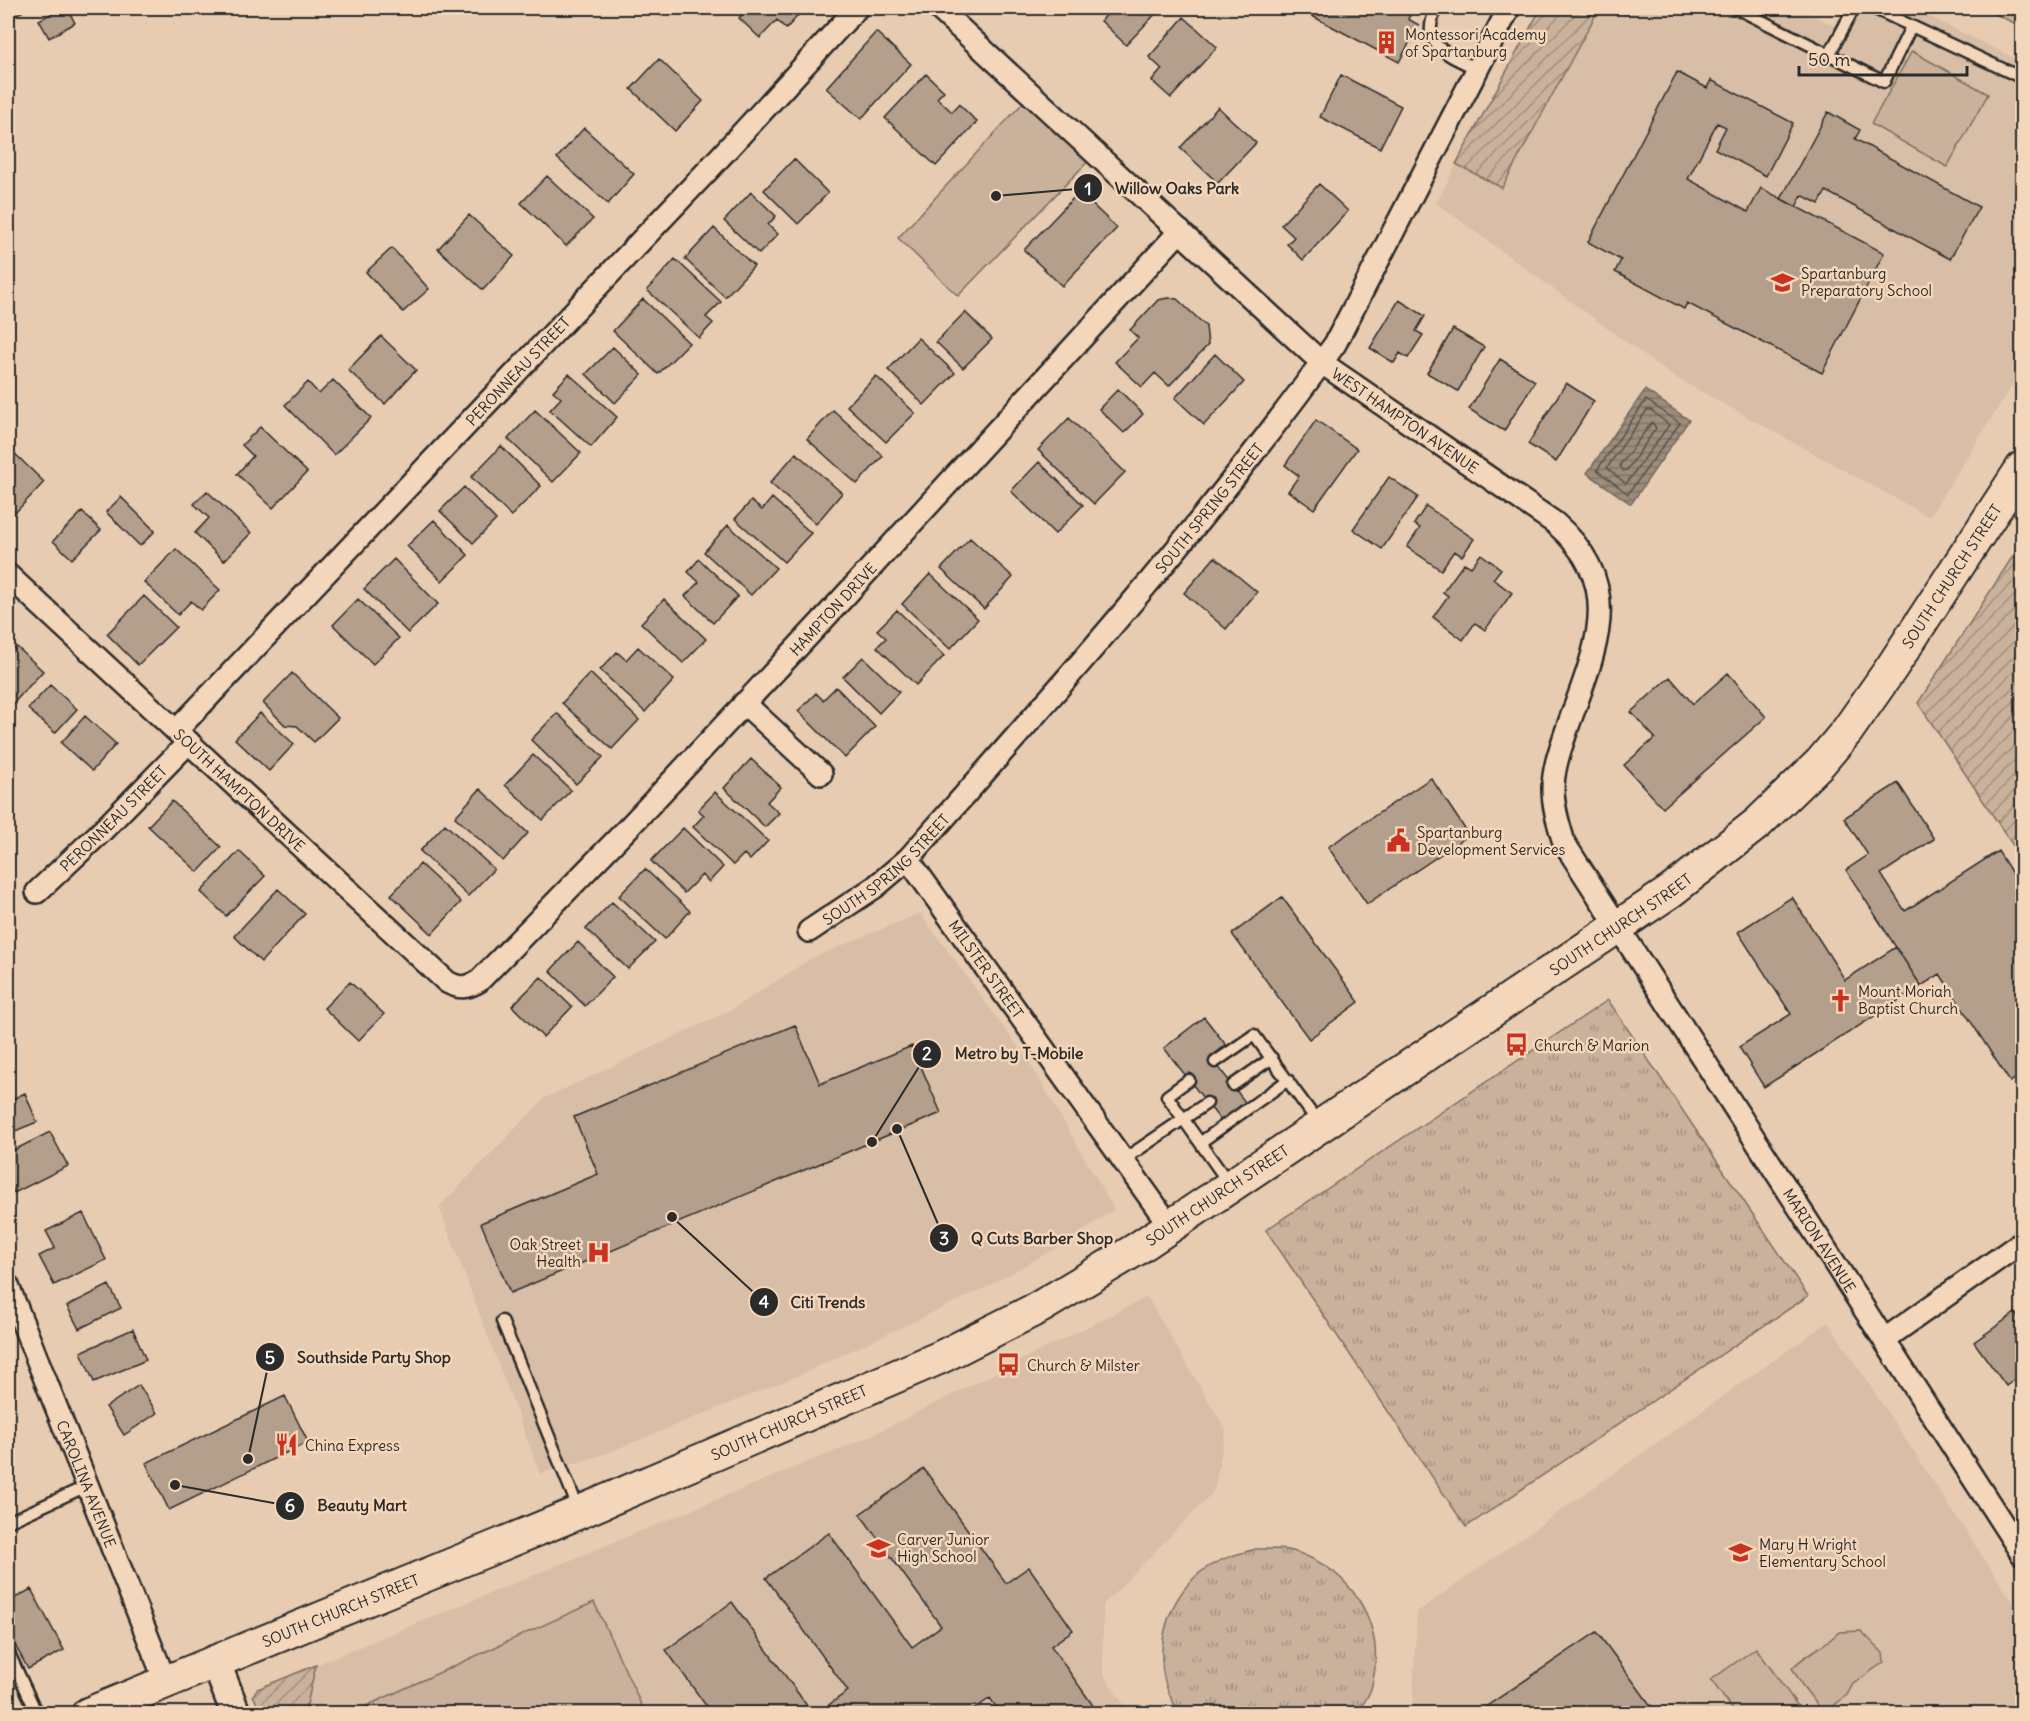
<svg xmlns="http://www.w3.org/2000/svg" width="2030" height="1721" font-family="Delius,sans-serif">
<defs>
<pattern id="grass-tufts" width="24" height="20" patternUnits="userSpaceOnUse" patternTransform="scale(1.5)"><rect width="24" height="20" fill="#c9b19b"/><path d="M3 7l-1-3M5 7V3M7 7l1-3M15 17l-1-3M17 17v-4M19 17l1-3" fill="none" stroke="#a3907f"/></pattern>
<pattern id="garden-furrows" width="10" height="10" patternUnits="userSpaceOnUse" patternTransform="scale(1.5)"><rect width="10" height="10" fill="#c9b19b"/><path d="M-1 1l2-2M0 10L10 0M9 11l2-2" fill="none" stroke="#a3907f"/></pattern>
<pattern id="water-rules" width="6" height="5" patternUnits="userSpaceOnUse" patternTransform="scale(1.5)"><rect width="6" height="5" fill="#9d8d7c"/><path d="M0 2.5h6" fill="none" stroke="#807366"/></pattern>
</defs>
<rect width="100%" height="100%" fill="#e8ccb1"/>
<filter id="ink" filterUnits="userSpaceOnUse"><feTurbulence type="fractalNoise" baseFrequency=".0167" numOctaves="2"/><feDisplacementMap in="SourceGraphic" scale="12" xChannelSelector="R" yChannelSelector="G"/><feConvolveMatrix kernelMatrix="1 2 1 2 8 2 1 2 1" color-interpolation-filters="sRGB"/></filter>
<g filter="url(#ink)">
<!-- built -->
<path fill="#d8bea6" d="M1541,8h259l34,18 10,-18h68l110,54v308l-93,147 -258,-142 -235,-172z
M920,913l110,150 84,146 -42,30 -89,50 -186,87 -195,79 -62,19 -101,-267 106,-109 184,-87 83,-53z
M1147,1297l79,133 -12,61 -111,114v68l26,40 -824,1 11,-49 548,-226z
M1828,1322l194,294v97l-610,1 5,-102z"/>
<!-- grass -->
<path fill="url(#grass-tufts)" stroke="#7a6e63" stroke-width="1.5" d="M1983,8h39v19z
M1608,1000l200,296 -342,231 -200,-297z
M1256,1549c11,0 26,-1 37,2 60,19 95,75 78,138 -3,8 -9,17 -13,24h-178c-30,-40 -21,-101 14,-135 17,-17 39,-23 62,-29z"/>
<!-- park -->
<path fill="#c9b19b" stroke="#7a6e63" stroke-width="1.5" d="M1912,51l76,43 -41,73 -76,-43z
M1031,94l65,59 -138,143 -60,-58z
M594,1602l51,111h-294z
M1861,1631l22,22 1,9 -31,22 -6,11 -20,16h-5l-20,-26 -10,-17c15,-15 32,-21 47,-36z
M1756,1648l47,65h-68l-24,-33z"/>
<!-- garden -->
<path fill="url(#garden-furrows)" stroke="#7a6e63" stroke-width="1.5" d="M1541,8h38l16,8 -93,172 -46,-24z
M2022,542v317l-104,-156z
M316,1665l-11,48h-44l-8,-18 4,-6z"/>
<!-- water -->
<path fill="url(#water-rules)" stroke="#6f665c" stroke-width="1.5" d="M1645,390l44,30 -58,84 -44,-31z"/>
<g fill="none" stroke-linecap="round" stroke-linejoin="round">
<!-- shore -->
<path stroke="#59524b" stroke-width="1.5" d="M1646,400l34,23 -52,71 -31,-24z
M1647,410h4l18,15 -43,59 -19,-16z
M1652,422l4,6 -29,42 -4,1 -3,-6z"/>
</g>
<!-- building -->
<path fill="#b39f8c" stroke="#2b2b2b" stroke-width="1.5" d="M8,8h20l-20,12z
M62,8h5l8,15 -26,15 -10,-18z
M748,8h52l3,2 -17,19 -9,-9 -17,18 -21,-20z
M1113,8h48l-35,37 -25,-24z
M1297,8h117l-6,11 11,6 -20,37z
M1184,17l33,30 -46,51 -19,-17 10,-12 -13,-12z
M876,32l35,32 -50,55 -35,-31z
M659,59l44,42 -28,30 -44,-42z
M1677,72l30,16 4,-8 82,43 -27,53 -51,-27 11,-22 -9,-4 -29,56 60,33 13,-24 123,65 -62,120 -135,-70 -3,6 -69,-37 6,-12 -33,-18z
M926,74l18,17 -7,7 15,14 7,-8 18,18 -41,44 -51,-48z
M1341,75l60,31 -21,42 -60,-31z
M1218,107l38,36 -38,40 -38,-35z
M1828,112l32,18 -5,9 124,68 -29,52 -124,-68 -7,13 -17,-9 -6,12 -15,-8z
M584,128l50,46 -26,30 -51,-46z
M794,159l34,34 -30,31 -34,-34z
M547,176l46,43 -27,27 -45,-43z
M1319,184l29,27 -45,49 -16,-16 7,-7 -13,-12z
M751,192l25,24 -8,9 10,9 -19,20 -35,-33z
M1079,192l38,36 -55,58 -38,-36z
M469,215l45,41 -31,34 -45,-41z
M714,228l40,38 -29,31 -40,-38z
M392,248l37,41 -26,23 -37,-40z
M675,259l46,43 -15,15 7,6 -14,15 -52,-48z
M1168,298l9,1 29,27 2,19 -39,41 -14,-13 -13,14 -27,-25 23,-24 -8,-8 28,-30z
M643,299l46,44 -31,31 -45,-43z
M1399,300l26,16 -9,15 7,4 -15,23 -8,-5 -6,10 -24,-15z
M965,312l27,27 -29,29 -27,-26z
M1453,329l31,18 -26,44 -31,-18z
M381,336l35,34 -31,34 -37,-34z
M918,338l37,35 -31,32 -36,-35z
M613,347l29,28 -27,28 -29,-29z
M1215,354l29,28 -40,43 -29,-27z
M1500,359l35,22 -31,50 -35,-22z
M569,374l48,43 -26,30 -41,-37 11,-12 -8,-7z
M876,376l39,37 -29,29 -39,-36z
M333,380l38,38 -37,37 -49,-50 23,-23 11,12z
M1566,383l28,18 -38,61 -28,-18z
M1118,389l25,25 -19,19 -25,-24z
M535,410l46,43 -28,29 -45,-43z
M833,410l50,46 -26,28 -50,-45z
M1069,418l56,54 -31,32 -56,-54z
M1316,420l41,29 -43,60 -26,-18 11,-15 -14,-11z
M260,427l47,45 -34,36 -36,-34 16,-18 -11,-11z
M501,446l40,40 -30,30 -40,-39z
M8,447l36,35 -29,31 -7,-7z
M796,453l46,40 -26,31 -46,-41z
M1039,462l44,43 -28,29 -44,-43z
M1389,477l29,20 -36,52 -29,-20z
M464,487l32,33 -23,23 -33,-32z
M207,491l44,42 -27,28 -29,-28 14,-15 -15,-14z
M121,497l34,34 -15,15 -34,-34z
M772,498l39,35 -27,29 -49,-43 16,-18 11,9z
M1426,506l48,33 -12,17 -8,-5 -13,19 -34,-23 13,-19 -6,-4z
M82,512l19,18 -29,29 -19,-18z
M434,520l34,35 -26,26 -35,-35z
M728,525l48,43 -25,27 -47,-43z
M970,538l43,39 -29,32 -43,-40z
M176,549l44,41 -19,20 -10,-9 -13,14 -34,-33z
M1481,554l20,15 -8,10 19,14 -27,37 -10,-7 -12,17 -30,-23 15,-21 -5,-4 21,-29 7,4z
M1215,557l42,35 -31,37 -42,-36z
M394,559l44,45 -30,29 -44,-44z
M699,559l39,37 -25,27 -28,-27 14,-14 -11,-10z
M930,574l48,45 -28,30 -48,-45z
M144,596l32,31 -38,38 -31,-31z
M358,599l41,39 -26,26 -40,-39z
M664,599l42,40 -23,24 -42,-40z
M897,610l47,46 -28,29 -39,-38 9,-9 -9,-8z
M17,647l26,24 -35,38v-53z
M638,647l36,33 -29,32 -45,-42 17,-18 9,8z
M863,657l36,35 -20,21 -36,-36z
M292,673l46,45 -24,24 -17,-16 -12,-1 -22,-22z
M590,673l49,47 -27,29 -50,-46z
M1728,673l38,44 -103,91 -39,-43 31,-27 -24,-26 39,-35 23,27z
M50,685l27,24 -22,24 -27,-24z
M836,687l39,40 -30,31 -47,-47 18,-18 7,7z
M260,713l34,31 -25,27 -34,-32z
M557,713l46,44 -27,27 -45,-44z
M85,716l31,28 -24,27 -31,-28z
M533,755l38,35 -28,30 -38,-35z
M751,759l30,28 -14,15 12,11 -14,14 -41,-39z
M1431,778l38,57 -102,69 -39,-57z
M1898,783l36,56 -53,35 24,37 93,-60 24,38v185l-12,8 -70,-108 -19,12 -75,-116 22,-15 -24,-37z
M480,789l48,44 -25,28 -48,-44z
M715,792l53,49 -18,19 -6,-6 -11,11 -40,-38 11,-12 -6,-5z
M172,801l49,46 -23,25 -50,-46z
M445,824l49,45 -26,27 -48,-45z
M683,828l40,39 -14,15 -7,-7 -18,18 -33,-32z
M239,851l26,25 -39,40 -25,-24z
M420,864l41,38 -29,32 -41,-39z
M645,869l45,42 -25,28 -46,-43z
M278,889l27,25 -44,48 -27,-26z
M1282,897l77,105 -50,37 -77,-105z
M1792,897l53,83 51,-33 25,39 -157,101 -25,-40 52,-33 -53,-82z
M612,902l43,40 -27,27 -42,-40z
M578,942l35,35 -28,29 -35,-35z
M541,977l31,30 -29,30 -31,-31z
M350,982l34,32 -26,27 -34,-33z
M1204,1017l22,28 -15,12 34,45 -24,19 -57,-73z
M795,1025l25,59 92,-38 29,67 -431,180 -29,-70 117,-49 -24,-57z
M25,1093l12,29 -29,12v-33z
M50,1132l18,34 -54,27 -6,-13v-27z
M83,1213l23,47 -52,25 -15,-29 16,-8 -9,-17z
M109,1285l12,23 -42,21 -12,-23z
M2015,1313l7,10v51l-16,12 -32,-44z
M133,1329l13,31 -52,22 -13,-30z
M139,1385l18,28 -33,22 -18,-28z
M285,1396l23,46 -139,68 -23,-47z
M924,1469l82,114 23,-16 44,63 -22,16 48,68h-98l-11,-16 -22,16h-152l32,-23 -82,-113 63,-45 83,114 29,-21 -81,-112z
M31,1589l33,61 -36,19 -20,-37v-30z
M732,1602l81,112h-101l-46,-64z
M1597,1632l60,82h-182z"/>
<g fill="none" stroke-linecap="round" stroke-linejoin="round">
<defs>
<path id="lane" d="M1437,8c-20,37 12,47 40,61
M1736,8l148,74 27,-55
M1873,8l149,70
M1829,55l25,-47
M1215,1062l39,-27 66,90
M1189,1080l-22,16 63,89
M1233,1085l39,-27
M1201,1142l87,-62
M1123,1160l84,-57
M502,1321l77,189
M8,1522l81,-37
M8,1651l29,63"/>
<g id="street">
<path id="s1" d="M938,8l384,355 233,160c75,65 38,130 11,209 -6,18 -13,37 -13,57 0,19 6,36 11,54l458,711"/>
<path id="s2" d="M8,575l439,407c13,7 20,6 32,-1l151,-155 191,-204 359,-391"/>
<path d="M744,703l77,71"/>
<path id="s3" d="M177,730l533,-562 147,-160"/>
<path id="s4" d="M908,859l262,367"/>
<path id="s5" d="M37,892l65,-61 87,-89"/>
<path id="s6" d="M809,931l66,-44 33,-28c149,-168 296,-333 427,-515l174,-336"/>
<path id="s7" d="M8,1286l158,397"/>
<path d="M1885,1339l137,-97"/>
</g>
<path id="secondary" d="M215,1660l21,54"/>
<g id="primary">
<path id="s8" d="M88,1714l492,-202 361,-155 99,-50 95,-57 536,-359 87,-68 62,-60 27,-32 45,-64 130,-199"/>
</g>
</defs>
<!-- lane casing -->
<use href="#lane" stroke="#2b2b2b" stroke-width="15"/>
<!-- street casing -->
<use href="#street" stroke="#2b2b2b" stroke-width="26"/>
<!-- secondary casing -->
<use href="#secondary" stroke="#2b2b2b" stroke-width="33"/>
<!-- primary casing -->
<use href="#primary" stroke="#2b2b2b" stroke-width="36"/>
<!-- lane -->
<use href="#lane" stroke="#f4d6ba" stroke-width="10"/>
<!-- street -->
<use href="#street" stroke="#f4d6ba" stroke-width="21"/>
<!-- secondary -->
<use href="#secondary" stroke="#f4d6ba" stroke-width="28"/>
<!-- primary -->
<use href="#primary" stroke="#f4d6ba" stroke-width="32"/>
</g>
</g>
<!-- icons -->
<defs>
<symbol id="building-bare" viewBox="-9 -9 18 18"><path d="M-4-6H4V6H1V3H-1V6H-4ZM-2.5-4.3h1.7v1.8h-1.7ZM.8-4.3h1.7v1.8H.8ZM-2.5-1h1.7V.8h-1.7ZM.8-1h1.7V.8H.8Z" fill="#c8321e" stroke="#f4d6ba" stroke-width="2.5" paint-order="stroke"/></symbol>
<symbol id="school-bare" viewBox="-9 -9 18 18"><path d="M0-5L7-2L0 1L-7-2ZM-4 1L0 2.5L4 1V4Q0 6-4 4Z" fill="#c8321e" stroke="#f4d6ba" stroke-width="2.5" paint-order="stroke"/></symbol>
<symbol id="civic-bare" viewBox="-9 -9 18 18"><path d="M-.6-6.5H3V-4.5H.6V-3L4-1V1h2V6H-6V1h2V-1L-.6-3ZM-1.2 2.5V6h2.4V2.5Z" fill="#c8321e" stroke="#f4d6ba" stroke-width="2.5" paint-order="stroke"/></symbol>
<symbol id="church-bare" viewBox="-9 -9 18 18"><path d="M-1.2-6h2.4v3.5h3.3v2.4h-3.3V6h-2.4V-.1h-3.3v-2.4h3.3Z" fill="#c8321e" stroke="#f4d6ba" stroke-width="2.5" paint-order="stroke"/></symbol>
<symbol id="bus-bare" viewBox="-9 -9 18 18"><path d="M-5-6H5V4H4V6H2V4H-2V6H-4V4H-5ZM-3.5-4V0h7V-4ZM-3.5 1.2v1.5H-2V1.2ZM2 1.2v1.5H3.5V1.2Z" fill="#c8321e" stroke="#f4d6ba" stroke-width="2.5" paint-order="stroke"/></symbol>
<symbol id="hospital-bare" viewBox="-9 -9 18 18"><path d="M-5-5h3v3.5h4V-5h3V5h-3V1.5h-4V5h-3Z" fill="#c8321e" stroke="#f4d6ba" stroke-width="2.5" paint-order="stroke"/></symbol>
<symbol id="restaurant-bare" viewBox="-9 -9 18 18"><path d="M-5-6h1v4h1v-4h1v4h1v-4h1v5L-1.5 .5V6h-2V.5L-5-1ZM5-6V6H3V1.5H1.5Q1.5-4 5-6Z" fill="#c8321e" stroke="#f4d6ba" stroke-width="2.5" paint-order="stroke"/></symbol>
</defs>
<g fill-rule="evenodd">
<use href="#building-bare" x="1370" y="26" width="33" height="33"/>
<use href="#school-bare" x="1766" y="266" width="33" height="33"/>
<use href="#civic-bare" x="1382" y="824" width="33" height="33"/>
<use href="#church-bare" x="1824" y="984" width="33" height="33"/>
<use href="#bus-bare" x="1500" y="1028" width="33" height="33"/>
<use href="#hospital-bare" x="582" y="1236" width="33" height="33"/>
<use href="#bus-bare" x="992" y="1348" width="33" height="33"/>
<use href="#restaurant-bare" x="270" y="1428" width="33" height="33"/>
<use href="#school-bare" x="862" y="1532" width="33" height="33"/>
<use href="#school-bare" x="1724" y="1536" width="33" height="33"/>
</g>
<g text-anchor="middle" dominant-baseline="central" stroke-width="5" stroke-linejoin="round" paint-order="stroke">
<!-- poi labels -->
<g font-size="15" fill="#2b2b2b" stroke="#f4d6ba" text-anchor="start">
<text x="1405" y="34">Montessori Academy<tspan x="1405" dy="17">of Spartanburg</tspan></text>
<text x="1801" y="273">Spartanburg<tspan x="1801" dy="17">Preparatory School</tspan></text>
<text x="1417" y="832">Spartanburg<tspan x="1417" dy="17">Development Services</tspan></text>
<text x="1858" y="991">Mount Moriah<tspan x="1858" dy="17">Baptist Church</tspan></text>
<text x="1534" y="1045">Church &amp; Marion</text>
<text x="581" y="1244" text-anchor="end">Oak Street<tspan x="581" dy="17">Health</tspan></text>
<text x="1027" y="1365">Church &amp; Milster</text>
<text x="305" y="1445">China Express</text>
<text x="897" y="1539">Carver Junior<tspan x="897" dy="17">High School</tspan></text>
<text x="1759" y="1544">Mary H Wright<tspan x="1759" dy="17">Elementary School</tspan></text>
</g>
<!-- street labels -->
<g font-size="15" fill="#2b2b2b" stroke="#f4d6ba">
<text stroke="none"><textPath href="#s3" startOffset="495">PERONNEAU STREET</textPath></text>
<text stroke="none"><textPath href="#s1" startOffset="624">WEST HAMPTON AVENUE</textPath></text>
<text stroke="none"><textPath href="#s6" startOffset="585">SOUTH SPRING STREET</textPath></text>
<text stroke="none"><textPath href="#s8" startOffset="2217">SOUTH CHURCH STREET</textPath></text>
<text stroke="none"><textPath href="#s2" startOffset="1146">HAMPTON DRIVE</textPath></text>
<text stroke="none"><textPath href="#s2" startOffset="316">SOUTH HAMPTON DRIVE</textPath></text>
<text stroke="none"><textPath href="#s5" startOffset="106">PERONNEAU STREET</textPath></text>
<text stroke="none"><textPath href="#s6" startOffset="99">SOUTH SPRING STREET</textPath></text>
<text stroke="none"><textPath href="#s8" startOffset="1731">SOUTH CHURCH STREET</textPath></text>
<text stroke="none"><textPath href="#s4" startOffset="135">MILSTER STREET</textPath></text>
<text stroke="none"><textPath href="#s8" startOffset="1245">SOUTH CHURCH STREET</textPath></text>
<text stroke="none"><textPath href="#s1" startOffset="1620">MARION AVENUE</textPath></text>
<text stroke="none"><textPath href="#s8" startOffset="759">SOUTH CHURCH STREET</textPath></text>
<text stroke="none"><textPath href="#s7" startOffset="213">CAROLINA AVENUE</textPath></text>
<text stroke="none"><textPath href="#s8" startOffset="273">SOUTH CHURCH STREET</textPath></text>
</g>
</g>
<!-- callouts -->
<path fill="none" stroke="#2b2b2b" stroke-width="2" d="M996 196L1088 188M872 1142L927 1054M897 1129L944 1238M672 1217L764 1302M248 1459L270 1357M175 1485L290 1506"/>
<g fill="#2b2b2b" stroke="#f4d6ba" stroke-width="2">
<circle cx="996" cy="196" r="6"/>
<circle cx="872" cy="1142" r="6"/>
<circle cx="897" cy="1129" r="6"/>
<circle cx="672" cy="1217" r="6"/>
<circle cx="248" cy="1459" r="6"/>
<circle cx="175" cy="1485" r="6"/>
<circle cx="1088" cy="188" r="15"/>
<circle cx="927" cy="1054" r="15"/>
<circle cx="944" cy="1238" r="15"/>
<circle cx="764" cy="1302" r="15"/>
<circle cx="270" cy="1357" r="15"/>
<circle cx="290" cy="1506" r="15"/>
</g>
<g font-size="18" text-anchor="middle" font-weight="bold" fill="#fff">
<text x="1088" y="195">1</text>
<text x="927" y="1060">2</text>
<text x="944" y="1245">3</text>
<text x="764" y="1308">4</text>
<text x="270" y="1364">5</text>
<text x="290" y="1512">6</text>
</g>
<g font-size="16" text-anchor="middle" font-weight="bold" fill="#2b2b2b" stroke="#f4d6ba" stroke-width="5" stroke-linejoin="round" paint-order="stroke">
<text x="1177" y="194">Willow Oaks Park</text>
<text x="1019" y="1059">Metro by T-Mobile</text>
<text x="1042" y="1244">Q Cuts Barber Shop</text>
<text x="828" y="1308">Citi Trends</text>
<text x="374" y="1363">Southside Party Shop</text>
<text x="362" y="1511">Beauty Mart</text>
</g>
<!-- margin -->
<rect width="2030" height="1721" fill="none" stroke="#f4d6ba" stroke-width="30"/>
<rect x="15" y="15" width="2000" height="1691" fill="none" stroke="#2b2b2b" stroke-width="2" filter="url(#ink)"/>
<!-- scale -->
<path d="M1799 66v9h168v-9" fill="none" stroke="#2b2b2b" stroke-width="3"/>
<text x="1808" y="66" font-size="18" fill="#2b2b2b" stroke="#f4d6ba" stroke-width="4.5" paint-order="stroke">50 m</text>
</svg>
